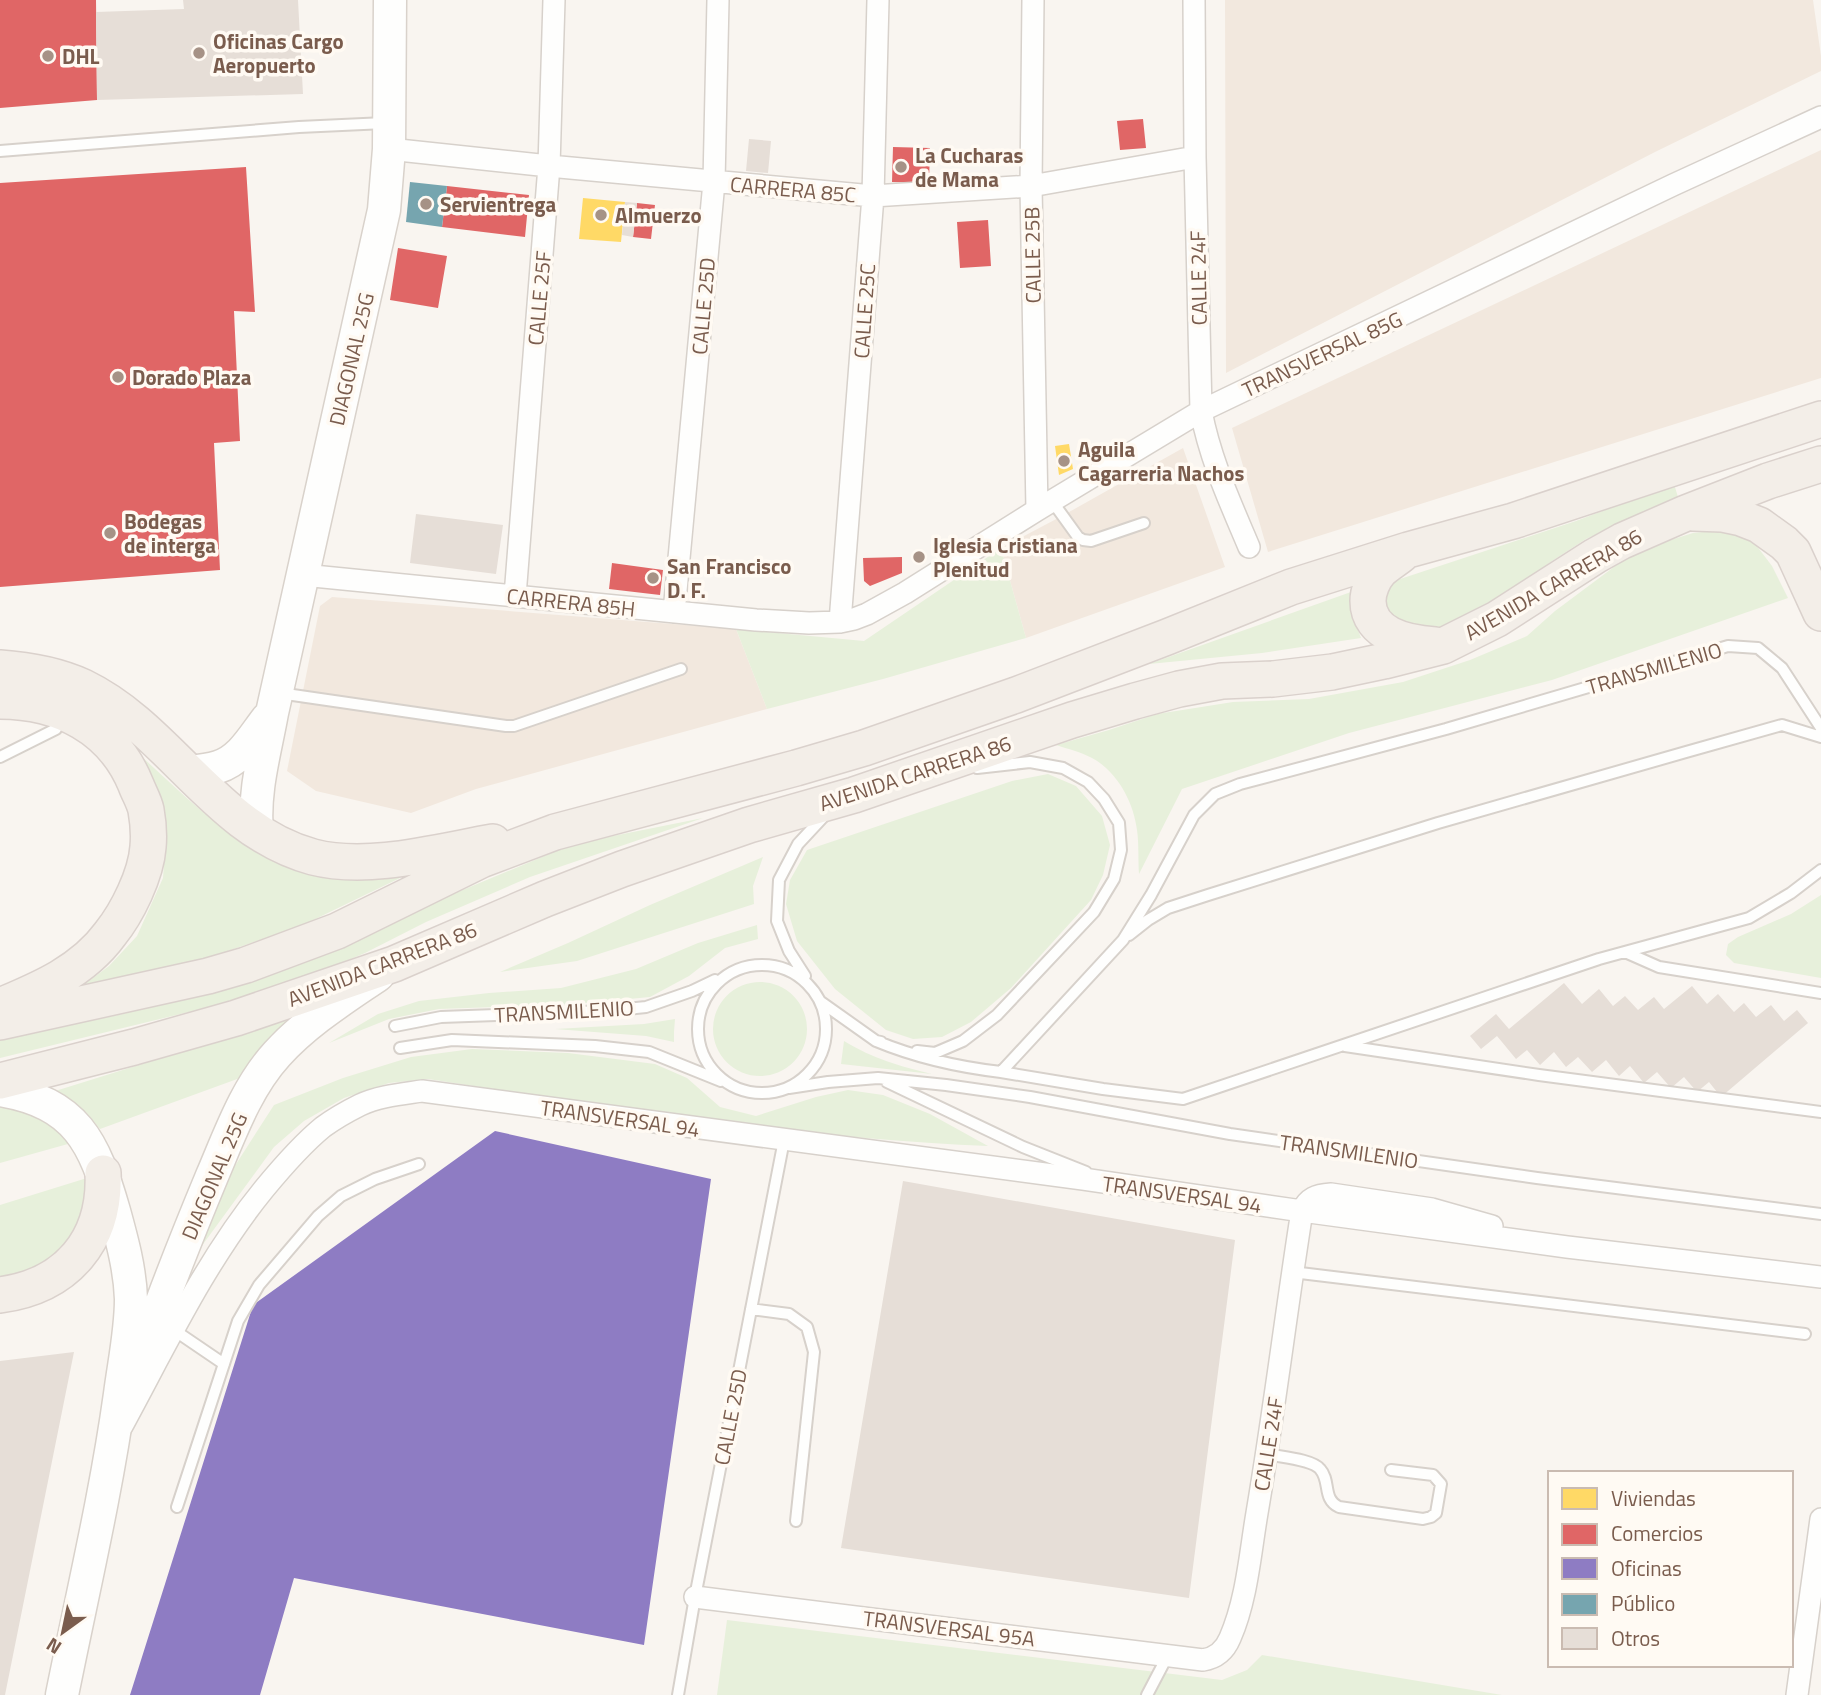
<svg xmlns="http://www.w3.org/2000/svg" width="1821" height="1695" font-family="'Titillium Web',sans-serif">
<rect width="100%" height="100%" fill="#f9f5f0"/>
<!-- residential -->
<path fill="#f2e8de" d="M1225,0h588l8,56v15l-166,81 -429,221z
M1821,150v228l-553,174 -36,-124z
M1183,448l42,119 -199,71 -25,-90 61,-32z
M332,597l404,32 31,80 -291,80 -65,24 -95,-22 -29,-20 33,-165z"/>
<!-- green -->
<path fill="#e7f0db" d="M1674,484l4,13 -92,42 -34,22 -43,31 -47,28 -31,13 -35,-5 -18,-34 10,-11 188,-62z
M1723,530l30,11 19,25 16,32 -236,82 -203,53 -167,56 -43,85c-1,-15 0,-30 -2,-44 -3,-27 -20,-59 -45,-72 -11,-6 -24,-9 -36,-13l53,-15 48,-16 76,-12 76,-3 94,-17 67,-22 57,-24 28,-25 67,-50 39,-18 32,-10z
M1001,548l25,90 -143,41 -116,30 -31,-80 128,12z
M1351,592l2,25 8,21 -99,15 -113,11z
M141,756c56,51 115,113 194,123 21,2 44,-1 65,-1l-97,47 -136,47 -94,21 36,-27 28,-30 26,-58 4,-52z
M1048,774l28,12 26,30 8,29 -7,30 -12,25 -80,88 -40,34 -29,15 -29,2 -27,-9 -51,-41 -38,-48 -11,-37 4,-24 17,-30 205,-69z
M703,818l-173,59 -104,45 -61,31 -67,28 -97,28 -201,49v-19l123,-25 117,-31 333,-139z
M763,857l-10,29 1,18 -177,57 -77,11 68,-29 82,-38z
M1821,895v83l-87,-15 -8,-8 2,-11 10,-7 53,-23z
M757,925l1,14 -33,9 -36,28 -39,21 -74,7 -137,5 -50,10 -60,24 49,-29 41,-13 70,-8 72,-5 75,-19 62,-26z
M713 1029a47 47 0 1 1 94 0a47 47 0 1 1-94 0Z
M293,1017l-34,35 -19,26 -140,51 -14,-17 -34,-20z
M675,1019l-1,13v10l-28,-6 -91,-7 89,-5z
M844,1041c30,18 55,25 88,33l-91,-10z
M472,1049l96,4 87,11 32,14 33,29 36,9 60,-19 32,-7 35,5 47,19 58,32c-188,-8 -374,-39 -560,-67l-39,4 -45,15 -40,23 -30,26 -92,126 47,-98 45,-70 69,-27 68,-21z
M0,1105l24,1 51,36 -75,21z
M87,1178l4,31 -33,53 -58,26v-83z
M727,1620l495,60 25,-10 15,-15 240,40h-785z"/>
<!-- homes -->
<path fill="#ffd966" d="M583,198l42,4 -4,40 -42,-3z
M1069,444l4,25 -14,6 -4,-29z"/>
<!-- shops -->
<path fill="#e06666" d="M0,0h96l1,100 -97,8z
M1143,119l3,29 -26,2 -3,-29z
M893,147l37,1 -1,35 -37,-1z
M246,167l9,145 -21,-1 6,130 -26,2 6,127 -220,17v-404z
M447,186l82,9 -4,42 -83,-10z
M637,203l18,2 -4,34 -18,-2z
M988,220l3,46 -31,2 -3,-46z
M398,248l49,8 -9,52 -48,-8z
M902,557v16l-32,13 -6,-5 -1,-23z
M612,563l51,7 -3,25 -51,-6z"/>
<!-- offices -->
<path fill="#8e7cc3" d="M495,1131l216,48 -67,466 -350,-67 -34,117h-130l123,-390z"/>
<!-- public -->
<path fill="#76a5af" d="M410,182l37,4 -5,41 -36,-5z"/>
<!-- building -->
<path fill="#e6ded7" d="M183,0h115l5,94 -206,6 -1,-88 88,-3z
M749,139l22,2 -3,32 -22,-2z
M625,202l12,1 -4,34 -11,-2z
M416,514l87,11 -7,49 -86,-11z
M1564,983l18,21 17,-15 14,17 12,-10 13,14 16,-13 10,12 28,-23 15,18 11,-10 16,18 10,-9 12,14 15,-12 13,16 13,-11 11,13 -87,74 -12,-15 -12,10 -13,-15 -13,11 -14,-16 -13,11 -14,-17 -11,10 -13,-16 -14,12 -14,-15 -12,10 -12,-15 -14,13 -13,-15 -11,9 -19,-23 -16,13 -11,-13 26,-22 13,15z
M903,1181l332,59 -46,358 -348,-50z
M74,1352l-69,343h-5v-334z"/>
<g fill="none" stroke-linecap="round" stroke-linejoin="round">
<defs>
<path id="lane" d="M0,151l299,-24 86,-4
M1052,501l26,36 5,3 8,1 53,-18
M279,693l227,33h8l167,-57
M0,757l56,-28
M1129,935l19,-15 20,-12 40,-13 230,-72 248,-71 96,-27 39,12
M1625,952l34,15 162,26
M698 1029a64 64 0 1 1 128 0a64 64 0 1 1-128 0Z
M805,976l-16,-25 -12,-30 2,-41 19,-36 27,-29
M821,1002l55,39 5,1
M395,1026l46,-9 166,-6 39,-4 46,-16 23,-11
M876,1041c41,17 82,26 125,31l122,-132 28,-45 43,-80 21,-21 25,-10 206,-55 282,-83 30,2 24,20 39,60
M1345,1046l194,29 282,37
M400,1048l52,-8 143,6 54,6 72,29
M917,1051l18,2 28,-12 34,-26 97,-103 20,-33 7,-29 -2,-27 -15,-24 -16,-17 -25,-14 -33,-6 -53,6
M1001,1072l102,17 80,10 416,-140 150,-41 42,-25 30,-23
M887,1082l136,65 63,25
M789,1088l39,-6 50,-4 68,7 84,12 200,37 307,44 284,36
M1292,1272l513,62
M751,1309l38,5 18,13 7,25 -18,169
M174,1330l50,34
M1267,1454c13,3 45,5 53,15 11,12 2,30 19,38l84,12 8,-2 5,-4 5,-29 -8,-9 -42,-5
M177,1507l61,-186 21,-36 59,-69 23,-20 34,-17 44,-15
M678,1695l17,-98 89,-457
M1147,1695l21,-40"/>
<path id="street" d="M1033,0l-2,186 6,324
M1194,0l1,157 6,254c9,48 29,91 48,136
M389,149l160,17 324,30 158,-10 164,-29
M303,575l453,45 53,3 31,-1 14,-3 13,-5 38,-21 132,-83 164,-99 472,-226 148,-68
M515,596l34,-430 5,-166
M674,612l40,-430 4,-182
M840,622l33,-426 5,-196
M122,1426c44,-81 84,-166 142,-237 19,-23 37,-44 59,-62 11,-8 25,-16 37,-22 19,-9 42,-11 62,-14l661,88 219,32 265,36 254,30
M695,1597l508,63c13,-2 22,-10 27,-22 17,-39 20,-84 27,-125 17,-100 29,-201 45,-302 6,-13 14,-16 29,-17l101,15 60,17
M1797,1695l24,-176"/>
<path id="secondary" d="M189,772c9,-1 19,-2 29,-5 23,-7 35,-30 49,-48
M257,832c-4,-40 8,-80 15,-119l112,-503 5,-61 1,-149
M0,1090c77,13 94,52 114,121 8,29 16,58 17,88 0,32 -7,64 -11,95 -14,101 -38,201 -58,301
M136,1375c22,-67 49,-134 76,-199 18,-42 34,-88 65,-122 29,-32 66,-55 101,-79"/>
<path id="primary" d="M1693,513l29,1 19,4 18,7 25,18 9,9 28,61
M1402,554c-7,6 -16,11 -22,17 -7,8 -12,20 -12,30 0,34 40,42 67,44
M0,668c28,2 57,7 83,19 87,42 133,144 230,170 55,14 124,-5 180,-15
M0,701c60,0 113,27 136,84 3,8 8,16 10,25 2,11 3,26 2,37 -2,28 -21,66 -38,87 -27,37 -69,55 -110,72
M0,1022l208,-46 38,-11 91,-34 144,-71 74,-28 241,-64 68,-20 152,-53 151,-58 124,-50 117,-37 105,-29 308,-102
M0,1081l134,-34 102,-29 158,-54 151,-65 77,-30 127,-44 105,-30 218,-75 63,-19 44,-12 43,-8 51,-2 59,-7 52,-11 59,-15 54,-27 98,-63 27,-15 64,-28 82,-32 53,-17
M0,1295c67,-9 106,-55 103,-122"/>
</defs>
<!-- lane casing -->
<use href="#lane" stroke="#d7d1cb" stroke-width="14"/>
<!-- street casing -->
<use href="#street" stroke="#d7d1cb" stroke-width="24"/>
<!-- secondary casing -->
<use href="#secondary" stroke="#d9d2cb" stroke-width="35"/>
<!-- primary casing -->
<use href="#primary" stroke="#dad1cc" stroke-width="38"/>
<!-- lane -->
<use href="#lane" stroke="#fefefd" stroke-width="10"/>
<!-- street -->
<use href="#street" stroke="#fefefd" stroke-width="21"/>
<!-- secondary -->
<use href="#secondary" stroke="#fefefd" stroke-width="32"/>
<!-- primary -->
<use href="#primary" stroke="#f3eee8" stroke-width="35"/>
</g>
<!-- markers -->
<g fill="#a69286" stroke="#fffaf3" stroke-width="2.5">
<circle cx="199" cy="53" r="7"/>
<circle cx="48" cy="56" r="7"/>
<circle cx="901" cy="167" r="7"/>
<circle cx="426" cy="204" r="7"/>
<circle cx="601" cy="215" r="7"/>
<circle cx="118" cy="377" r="7"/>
<circle cx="1064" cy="461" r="7"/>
<circle cx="110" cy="533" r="7"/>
<circle cx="919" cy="557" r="7"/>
<circle cx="653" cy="578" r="7"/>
</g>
<g text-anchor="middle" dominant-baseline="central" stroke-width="7" stroke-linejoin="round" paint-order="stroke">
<!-- poi labels -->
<g font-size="21" font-weight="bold" fill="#7a5c4d" stroke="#fffaf3" text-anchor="start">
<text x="213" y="41">Oficinas Cargo<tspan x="213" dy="24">Aeropuerto</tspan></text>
<text x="62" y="56">DHL</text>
<text x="915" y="155">La Cucharas<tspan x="915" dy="24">de Mama</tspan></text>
<text x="440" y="204">Servientrega</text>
<text x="615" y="215">Almuerzo</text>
<text x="132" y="377">Dorado Plaza</text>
<text x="1078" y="449">Aguila<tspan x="1078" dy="24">Cagarreria Nachos</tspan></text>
<text x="124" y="521">Bodegas<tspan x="124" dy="24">de interga</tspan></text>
<text x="933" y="545">Iglesia Cristiana<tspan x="933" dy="24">Plenitud</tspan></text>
<text x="667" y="566">San Francisco<tspan x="667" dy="24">D. F.</tspan></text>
</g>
<!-- street labels -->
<g font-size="21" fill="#7a5c4d" stroke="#fffaf3">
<text transform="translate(793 189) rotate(5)">CARRERA 85C</text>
<text transform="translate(1032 255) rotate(-91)">CALLE 25B</text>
<text transform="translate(1198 278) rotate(-91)">CALLE 24F</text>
<text transform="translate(539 298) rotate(-85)">CALLE 25F</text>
<text transform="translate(703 306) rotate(-85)">CALLE 25D</text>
<text transform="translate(864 311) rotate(-86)">CALLE 25C</text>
<text transform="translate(1322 354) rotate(-25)">TRANSVERSAL 85G</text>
<text transform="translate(351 359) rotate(-77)">DIAGONAL 25G</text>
<text transform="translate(1553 584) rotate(-30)">AVENIDA CARRERA 86</text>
<text transform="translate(571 602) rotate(6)">CARRERA 85H</text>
<text transform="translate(1654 668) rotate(-16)">TRANSMILENIO</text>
<text transform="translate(915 773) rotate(-18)">AVENIDA CARRERA 86</text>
<text transform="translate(382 964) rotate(-21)">AVENIDA CARRERA 86</text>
<text transform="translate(564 1011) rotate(-3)">TRANSMILENIO</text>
<text transform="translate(620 1118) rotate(8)">TRANSVERSAL 94</text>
<text transform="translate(1349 1151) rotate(8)">TRANSMILENIO</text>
<text transform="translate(214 1176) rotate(-67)">DIAGONAL 25G</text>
<text transform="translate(1182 1194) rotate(8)">TRANSVERSAL 94</text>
<text transform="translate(730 1417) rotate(-79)">CALLE 25D</text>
<text transform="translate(1268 1444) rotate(-81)">CALLE 24F</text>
<text transform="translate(949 1628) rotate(7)">TRANSVERSAL 95A</text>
</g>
</g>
<!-- legend -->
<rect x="1548" y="1471" width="245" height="196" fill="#fffaf3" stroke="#cabbb1" stroke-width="2"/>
<rect x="1562" y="1488" width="35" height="21" fill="#ffd966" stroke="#cabbb1" stroke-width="2"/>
<text x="1611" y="1506" font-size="21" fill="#7a5c4d">Viviendas</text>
<rect x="1562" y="1524" width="35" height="21" fill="#e06666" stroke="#cabbb1" stroke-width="2"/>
<text x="1611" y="1541" font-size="21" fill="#7a5c4d">Comercios</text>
<rect x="1562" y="1558" width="35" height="21" fill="#8e7cc3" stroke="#cabbb1" stroke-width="2"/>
<text x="1611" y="1576" font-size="21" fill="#7a5c4d">Oficinas</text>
<rect x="1562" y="1594" width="35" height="21" fill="#76a5af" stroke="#cabbb1" stroke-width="2"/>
<text x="1611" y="1611" font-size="21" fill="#7a5c4d">Público</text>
<rect x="1562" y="1628" width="35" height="21" fill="#e6ded7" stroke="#cabbb1" stroke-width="2"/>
<text x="1611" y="1646" font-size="21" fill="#7a5c4d">Otros</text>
<!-- north arrow -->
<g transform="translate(63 1632) rotate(213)" stroke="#fffaf3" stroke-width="5" paint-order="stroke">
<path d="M0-5L12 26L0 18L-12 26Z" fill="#7a5c4d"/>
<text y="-10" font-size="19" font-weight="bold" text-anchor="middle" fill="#7a5c4d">N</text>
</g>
</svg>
